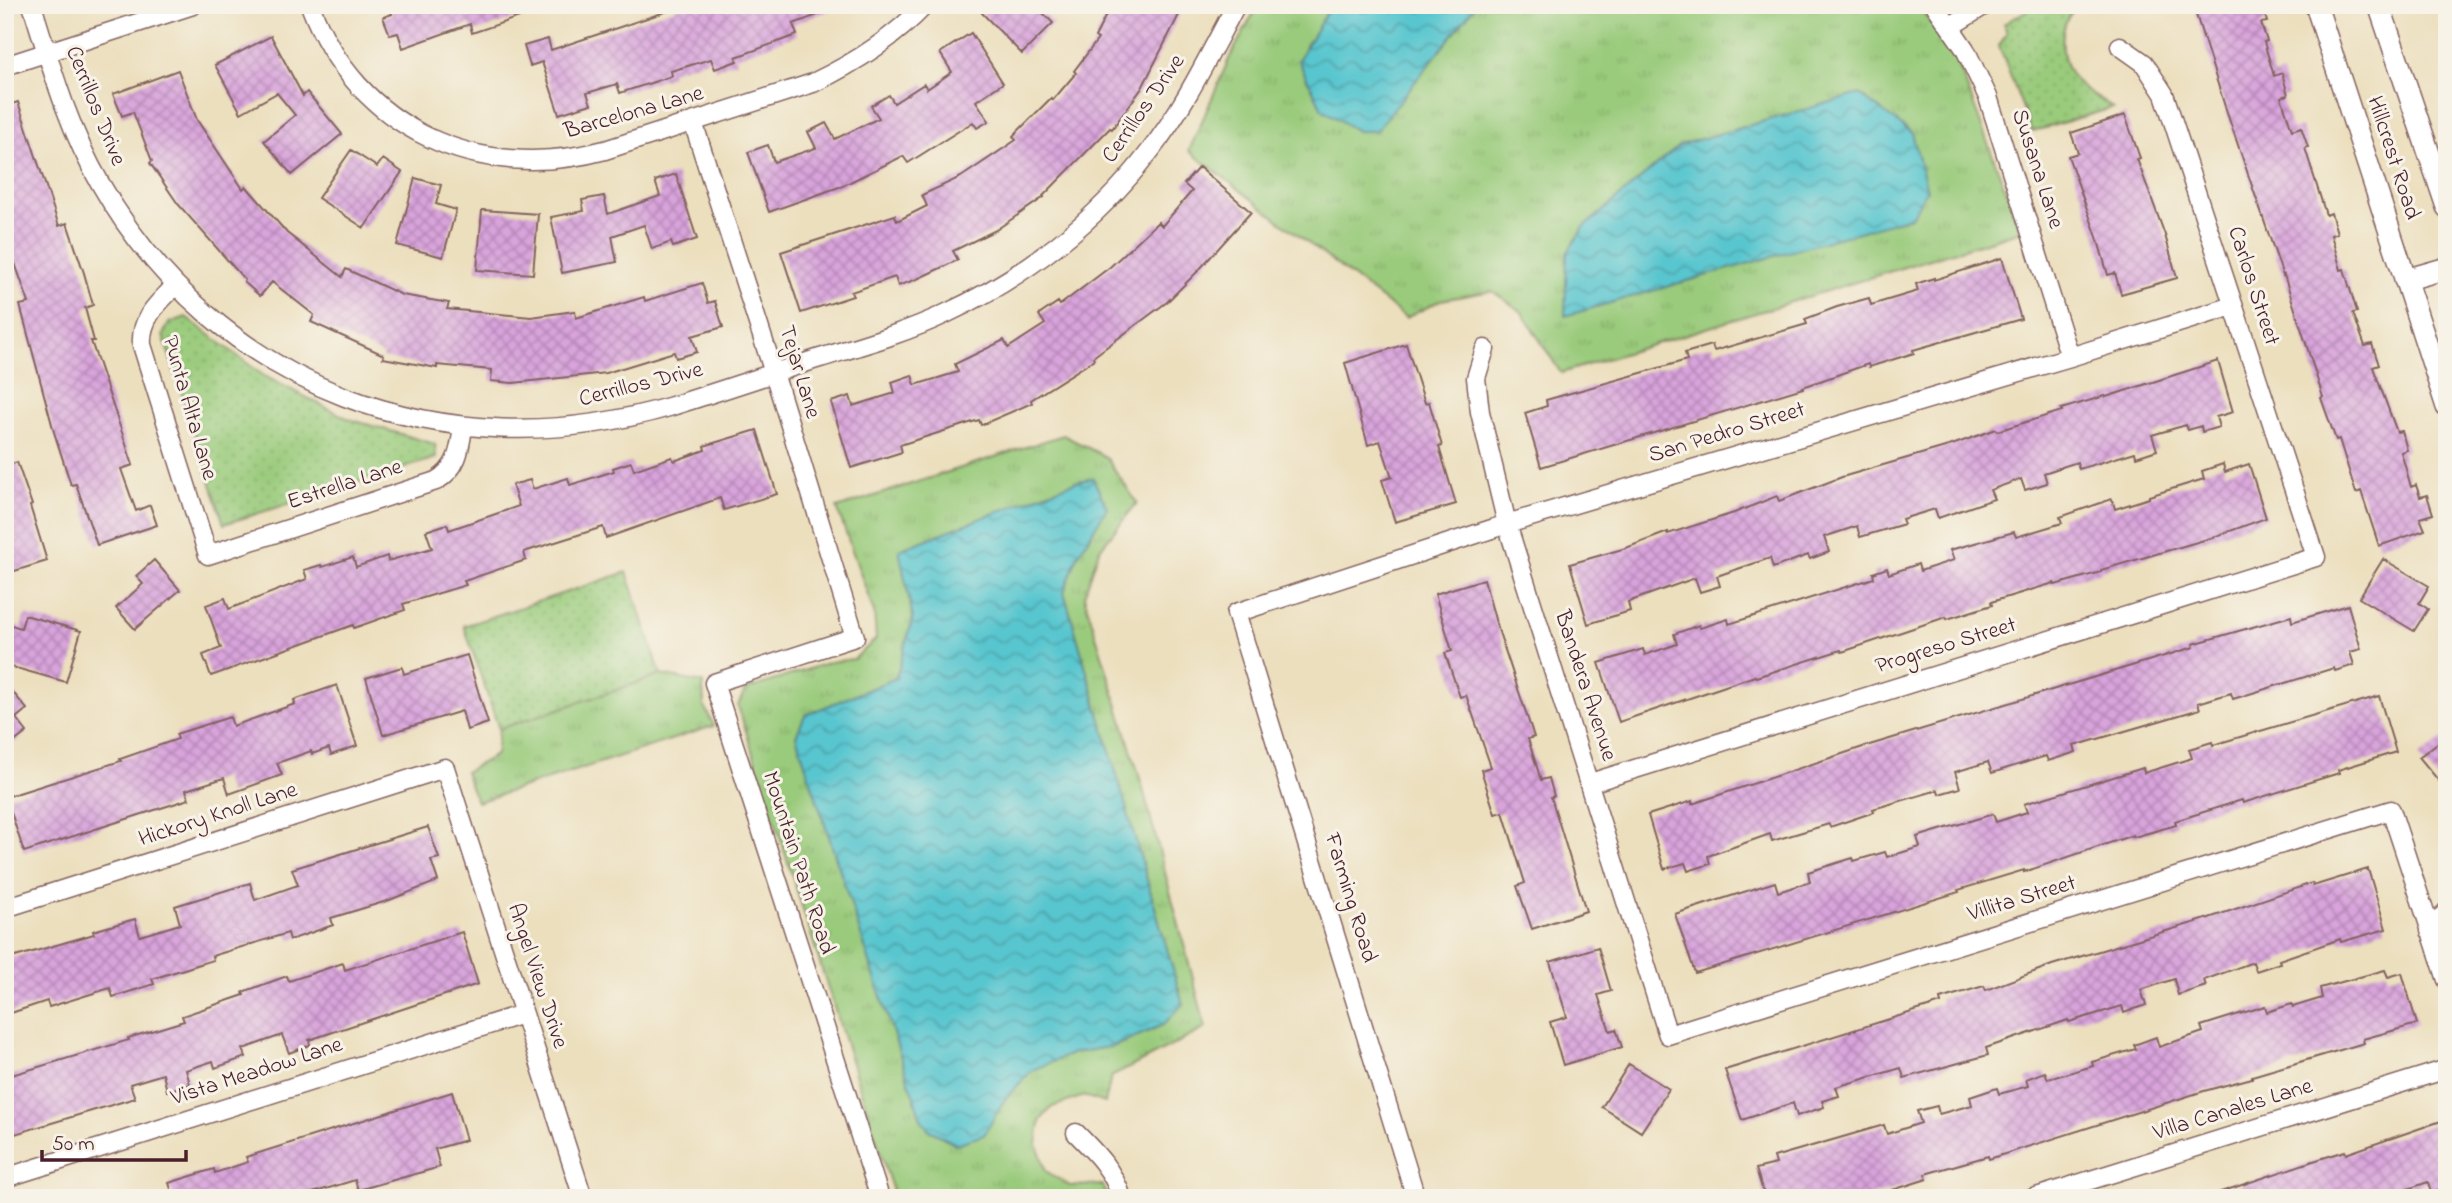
<svg xmlns="http://www.w3.org/2000/svg" width="2452" height="1203" font-family="'Indie Flower',sans-serif">
<defs>
<pattern id="grass-dots" width="8" height="8" patternUnits="userSpaceOnUse" patternTransform="scale(1.75)"><rect width="8" height="8" fill="#9acb7b"/><path d="M2 2h.1M6 6h.1" fill="none" stroke="#86ae6a" stroke-width="1.8" stroke-linecap="round"/></pattern>
<pattern id="park-tufts" width="24" height="20" patternUnits="userSpaceOnUse" patternTransform="scale(1.75)"><rect width="24" height="20" fill="#9acb7b"/><path d="M3 7l-1-3M5 7V3M7 7l1-3M15 17l-1-3M17 17v-4M19 17l1-3" fill="none" stroke="#86ae6a"/></pattern>
<pattern id="water-waves" width="16" height="10" patternUnits="userSpaceOnUse" patternTransform="scale(1.75)"><rect width="16" height="10" fill="#59c6cf"/><path d="M0 5q4-4 8 0t8 0" fill="none" stroke="#4ca0a8"/></pattern>
<pattern id="building-cross-hatch" width="8" height="8" patternUnits="userSpaceOnUse" patternTransform="scale(1.75)"><rect width="8" height="8" fill="#d9a4dc"/><path d="M0 0l8 8M0 8l8-8" fill="none" stroke="#b285b3"/></pattern>
</defs>
<rect width="100%" height="100%" fill="#f7f3e8"/>
<filter id="ink" filterUnits="userSpaceOnUse"><feTurbulence type="fractalNoise" baseFrequency=".0143" numOctaves="2"/><feDisplacementMap in="SourceGraphic" scale="14" xChannelSelector="R" yChannelSelector="G"/><feConvolveMatrix kernelMatrix="1 2 1 2 8 2 1 2 1" color-interpolation-filters="sRGB"/></filter>
<filter id="wash" filterUnits="userSpaceOnUse"><feTurbulence type="fractalNoise" baseFrequency=".00686" numOctaves="4" result="noise"/><feDisplacementMap in="SourceGraphic" scale="28" xChannelSelector="R" yChannelSelector="G"/><feGaussianBlur stdDeviation="1.57" result="paint"/><feColorMatrix in="noise" values="0 0 0 0 0 0 0 0 0 0 0 0 0 0 0 0 0 1.4 0 .05"/><feComposite in="paint" operator="in"/></filter>
<g filter="url(#wash)">
<rect width="100%" height="100%" fill="#ecdfbe"/>
<!-- grass -->
<path fill="url(#grass-dots)" stroke="#727553" stroke-width="2" d="M2036,5h43c-23,17 -20,56 -3,76 10,10 24,18 36,27l-80,24 -33,-86 8,-13 -3,-9z
M186,317l78,59 85,43 86,25 1,14 -212,66 -61,-189 6,-12z
M627,572l34,103 -162,54 -35,-103z"/>
<!-- park -->
<path fill="url(#park-tufts)" stroke="#727553" stroke-width="2" d="M1258,5h660l38,53 65,173 -460,142 -40,-62 -29,-20 -51,9 -35,18 -217,-167 40,-92z
M1063,435l43,22 31,46 -38,47 -15,46 58,189 64,243 -95,49 -6,26 -21,-7 -32,11 -12,14 -3,23 9,27 24,15 33,-1 4,13h-212l-157,-492 7,-16 85,-28 24,-3 22,-20 -2,-27 -37,-104z
M661,675l42,8 1,23 10,20 -237,76 -12,-30 31,-17 3,-26z"/>
<!-- water -->
<path fill="url(#water-waves)" stroke="#52727d" stroke-width="2" d="M1331,5h145l-100,126h-19l-35,-22 -24,-49z
M1859,94l53,39 15,57 -16,27 -346,99 2,-63 17,-26 96,-82z
M1093,478l14,30 -29,47 -14,37 119,412 -20,21 -48,21 -41,7 -42,17 -27,29 -21,36 -28,9 -27,-14 -8,-11 -125,-383 9,-21 91,-37 17,-60 -14,-68 176,-68z"/>
<g id="blocks">
<!-- building -->
<path fill="url(#building-cross-hatch)" d="M389,5h153l1,4 -71,24 -2,-9 -67,24 -5,-15 -8,2 -7,-18 9,-3z
M686,5l153,2 -46,17 4,11 -61,22 1,4 -22,8 -4,-10 -40,12 1,5 -52,17 -3,-9 -30,9 4,11 -32,10 -17,-52 -12,4 -6,-20 24,-7 3,11z
M990,5h45l18,18 -31,31 -40,-41z
M1111,5h73l-42,83 -30,41 -2,-1 -67,68 1,1 -48,33 -43,21 5,9 -41,19 -19,7 -3,-9 -44,15 2,4 -52,17 -20,-61 114,-37 2,6 30,-15 -5,-11 39,-18 55,-37 -3,-4 38,-38 2,2 23,-27 -2,-2 24,-32 -3,-2z
M2193,5h69l5,17 -6,1 6,18 -3,1 10,34 8,-3 6,22 -7,2 11,33 9,-3 7,20 -3,1 21,67 5,-2 6,20 -6,2 10,35 3,-1 13,43 -4,1 12,33 7,-2 7,21 -6,2 24,65 5,-1 5,19 -6,2 10,35 5,-2 4,12 7,-2 6,19 -13,4 5,12 -46,16 -18,-55 -5,2 -17,-54 -3,1 -15,-42 2,-1 -39,-122 -1,1 -56,-163z
M971,33l32,50 -27,18 13,20 -12,7 -4,-6 -65,41 -5,-7 -61,30 -73,26 -21,-60 20,-7 6,17 42,-14 -8,-16 18,-9 9,16 44,-21 -8,-12 18,-11 5,8 30,-19 3,5 25,-17 -12,-19z
M271,36l32,60 4,-4 35,42 -50,41 -28,-34 31,-26 -18,-22 -36,20 -26,-48z
M178,70l19,50 46,69 3,-3 41,47 55,44 4,-8 56,26 47,8 -2,6 84,8 44,-6 1,7 68,-21 1,4 57,-18 6,20 7,-2 8,26 -31,9 5,16 -21,6 -2,-6 -68,21 -93,10 -22,-2 1,-11 -55,-5v3l-54,-10 1,-3 -73,-33 3,-7 -42,-33 -12,14 -16,-14 1,-2 -67,-76 -28,-41 2,-2 -19,-49 -11,4 -9,-22z
M18,102l41,124 8,-3 17,50 9,32 -8,3 9,33h-3l42,124 -12,4 15,42 14,-6 7,20 -60,20 -21,-61 -5,1 -17,-53 -34,-127 9,-2 -24,-68v-129z
M2125,115l15,43 -3,1 28,76 12,43 -56,16 -6,-21 -7,2 -11,-38 -29,-81 10,-3 -7,-20z
M351,150l26,17 6,-8 19,13 -38,56 -46,-30z
M1199,167l52,45 -53,59 -31,31 -74,55 1,3 -63,40 1,3 -51,22 -2,-5 -79,25 2,7 -51,16 -20,-66 19,-6 3,10 42,-13 -3,-11 20,-7 3,10 43,-13 -3,-8 49,-24 4,8 37,-24 -6,-9 19,-13 2,3 50,-38 48,-45 4,4 30,-35 -8,-7z
M676,174l21,65 -24,8 -2,-5 -19,7 -8,-24 -32,11 5,26 -55,11 -11,-56 33,-6 -2,-11 22,-4 4,18 52,-18 -5,-15z
M415,178l26,7 -5,19 20,6 -13,47 -46,-12z
M482,210l56,4 -5,60 -56,-4z
M2002,258l19,61 -108,31 1,3 -45,14 -1,-3 -65,23v1l-262,79 -16,-54 22,-7 -1,-6 141,-40 -2,-7 27,-8 2,6 93,-27 -2,-5 32,-12 32,-9 2,7 47,-14 -2,-7 18,-6v2z
M1406,344l19,59 4,-1 13,44 -3,1 17,57 -61,18 -13,-42 10,-3 -12,-36 -12,4 -23,-82z
M2218,361l15,51 -17,5 3,10 -17,5 -1,-6 -13,4 -2,-5 -34,10 5,15 -21,7 -1,-5 -56,17 -2,-7 -33,11 3,10 -22,7 -4,-11 -31,11 4,9 -56,19 -3,-9 -33,10 2,5 -44,13 -3,-11 -33,11 5,15 -19,7 -2,-4 -35,13 -3,-10 -53,18 3,10 -20,6 -5,-14 -67,24 2,9 -42,13 -18,-60 56,-16 42,-16v2l66,-21 43,-17 2,5 63,-24 110,-32 44,-16 1,2 65,-20 -1,-2 44,-13 1,1z
M757,430l20,64 -53,16 -4,-12 -114,40 -3,-11 -79,25 2,8 -62,21 2,4 -63,19 2,6 -51,18 -1,-3 -142,51 -8,-21 18,-7 -15,-43 19,-7 4,11 78,-30 -3,-9 17,-5 1,2 31,-10 3,10 31,-11 1,5 44,-13 -6,-17 21,-7 2,6 70,-24 -7,-21 18,-5 3,9 35,-11 2,7 44,-14 -1,-3 18,-6 3,8 38,-13 2,4 31,-11 -1,-4z
M17,462l15,43 -2,1 17,55 -42,13v-107z
M2223,464l2,8 24,-8 17,54 -55,20 -110,32v2l-46,13 -1,-2 -63,19 1,3 -45,14 -1,-2 -104,35 -1,-2 -85,27 -1,-1 -136,46 -20,-59 44,-14 2,6 32,-11 -3,-10 25,-9 1,3 28,-9 1,5 145,-46 -1,-5 14,-5 2,6 29,-10 2,7 34,-11 -4,-10 64,-18 2,5 46,-14 -2,-6 52,-18 3,10 34,-11v-2l55,-17 -2,-8z
M2383,559l46,27 -10,17 9,6 -14,22 -55,-33z
M154,560l26,30 -45,39 -19,-21 27,-24 -7,-8z
M1484,579l12,44 38,114 -6,2 13,41 8,-2 5,18 -3,1 35,114 -54,18 -15,-43 8,-3 -22,-71 -8,2 -14,-44 10,-3 -25,-72 -6,2 -15,-44 7,-2 -17,-57z
M2348,605l13,44 -11,3 4,13 -19,6 -1,-3 -101,31 -2,-6 -33,10 2,6 -126,37 2,6 -28,9 -2,-5 -54,17 -4,-11 -33,10 5,16 -21,6 -1,-4 -65,19 1,3 -44,15 -1,-3 -57,17 -2,-7 -62,22 2,8 -22,7 -3,-8 -21,6 -16,-54 44,-14v3l171,-57 331,-100 -1,-3 98,-28 1,6z
M25,615l56,16 -15,51 -61,-17v-42l16,5z
M467,655l21,68 -21,7 -5,-19 -79,24 -17,-57 36,-11 2,7z
M5,683l22,26 -11,9 11,14 -22,17z
M337,685l20,61 -26,9 -2,-7 -17,6 -1,-3 -34,12 5,12 -53,19 -5,-16 -38,12 3,9 -165,53 -18,-55 115,-36 -1,-2 58,-20 -2,-5 54,-17 3,9 62,-22 -1,-4z
M2379,696l17,56 -58,18 1,3 -96,30 -1,-3 -67,21 1,4 -42,12 -1,-2 -109,37v-2l-66,20 1,2 -264,81 -20,-59 100,-32 3,10 32,-10 -2,-10 45,-14 1,3 31,-9 2,5 33,-10 -3,-10 76,-23 3,8 31,-10 -3,-8 119,-36 1,5 48,-15 -3,-9 23,-7 1,3z
M2447,736v55l-28,-34z
M428,827l11,31 -8,2 7,21 -51,20 -56,17 2,7 -43,15 -2,-7 -76,23 1,4 -61,19 2,5 -41,13 -3,-9 -61,19 -2,-6 -42,14v-55l89,-26 -1,-3 42,-12 5,17 40,-12 -5,-18 75,-23 5,17 43,-15 -6,-16z
M2368,869l18,60 -45,13 -1,-3 -61,21 1,3 -24,8 -3,-9 -49,18 2,6 -28,9 -4,-16 -33,11 5,15 -22,8 -2,-7 -53,16 -1,-2 -82,28 2,7 -84,23 -3,-10 -65,19 3,9 -17,5 2,6 -27,9 -4,-13 -51,17 -17,-50 216,-67 -1,-4 44,-13 2,4 66,-25 151,-45 109,-37 1,3z
M462,932l16,52 -169,56 1,5 -21,8 -7,-18 -39,14 3,8 -31,11 -2,-7 -27,9 4,14 -23,7 -4,-17 -33,10 5,14 -130,39v-60l124,-37 -1,-2 56,-17 -2,-5 62,-21 -1,-3 44,-16 2,5 54,-18 2,7z
M1598,947l13,44 -13,4 12,36 6,-2 6,18 -59,18 -13,-43 17,-5 -17,-55z
M2385,970l3,7 14,-4 15,51 -54,15 1,4 -112,33v2l-48,13 -215,68 -1,-3 -63,18 2,5 -44,14 -22,5h-96l-9,-29 20,-5 -2,-7 110,-32 3,9 34,-11 -4,-12 20,-5 2,8 33,-9 -2,-8 27,-9 2,6 29,-8 -2,-7 19,-7 3,7 45,-13 -1,-4 44,-13 -2,-4 22,-8 3,10 44,-15 -2,-6 64,-20 2,6 25,-8 1,3 29,-9 -2,-10z
M1629,1064l40,25 -28,43 -39,-25z
M452,1092l14,48 -31,9 5,18 -82,23 -3,-10 -59,18h-122l-5,-15 45,-14 1,4 33,-11 -2,-5z
M2447,1119v69l-16,5 -3,-11 -46,16h-169l-1,-3 95,-32 38,-12 1,3z"/>
</g>
</g>
<g filter="url(#ink)">
<use href="#blocks" fill-opacity="0" stroke="#83625e" stroke-width="2"/>
<g fill="none" stroke-linecap="round" stroke-linejoin="round">
<defs>
<path id="minor" d="M32,5c19,61 36,123 68,178 117,206 345,289 569,224 51,-16 101,-33 151,-49 42,-13 85,-25 125,-44 80,-37 152,-93 205,-163 35,-45 59,-96 86,-146
M310,5c47,125 169,179 295,145l208,-67c42,-20 80,-44 112,-78
M1935,5l30,44 23,48 82,260
M1951,26l34,-21
M5,66l188,-61
M693,122l81,251 81,264 -141,46 166,515
M176,285c-18,18 -36,33 -34,60l66,210 228,-74c22,-13 24,-32 27,-54
M1485,349l-9,29 4,34 27,112 161,511 723,-225 56,170
M1590,783l726,-226 -152,-463 -20,-31 -24,-17
M5,908l440,-140 138,430
M2430,931l17,-20
M1076,1133c20,20 37,37 46,65
M5,1178l518,-164
M1416,1198l-180,-585 271,-89 563,-167 163,-51
M2033,1198l414,-129"/>
<path id="tertiary" d="M2316,5l131,402
M2379,5l68,202
M2405,280l42,-12"/>
</defs>
<!-- minor casing -->
<use href="#minor" stroke="#83625e" stroke-width="21"/>
<!-- tertiary casing -->
<use href="#tertiary" stroke="#83625e" stroke-width="24"/>
<!-- minor -->
<use href="#minor" stroke="#fff" stroke-width="18"/>
<!-- tertiary -->
<use href="#tertiary" stroke="#fff" stroke-width="21"/>
</g>
</g>
<g text-anchor="middle" dominant-baseline="central" stroke-width="6" stroke-linejoin="round" paint-order="stroke">
<!-- street labels -->
<g font-size="23" fill="#4a1f2b" stroke="#f7f3e8">
<text transform="translate(95 106) rotate(68)">Cerrillos Drive</text>
<text transform="translate(1144 109) rotate(-55)">Cerrillos Drive</text>
<text transform="translate(634 113) rotate(-16)">Barcelona Lane</text>
<text transform="translate(2393 158) rotate(72)">Hillcrest Road</text>
<text transform="translate(2037 169) rotate(72)">Susana Lane</text>
<text transform="translate(2253 286) rotate(72)">Carlos Street</text>
<text transform="translate(799 372) rotate(73)">Tejar Lane</text>
<text transform="translate(641 385) rotate(-14)">Cerrillos Drive</text>
<text transform="translate(189 408) rotate(74)">Punta Alta Lane</text>
<text transform="translate(1727 433) rotate(-17)">San Pedro Street</text>
<text transform="translate(345 485) rotate(-18)">Estrella Lane</text>
<text transform="translate(1946 646) rotate(-17)">Progreso Street</text>
<text transform="translate(1585 686) rotate(72)">Bandera Avenue</text>
<text transform="translate(218 815) rotate(-18)">Hickory Knoll Lane</text>
<text transform="translate(798 863) rotate(72)">Mountain Path Road</text>
<text transform="translate(1350 898) rotate(73)">Farming Road</text>
<text transform="translate(2022 899) rotate(-17)">Villita Street</text>
<text transform="translate(537 976) rotate(72)">Angel View Drive</text>
<text transform="translate(257 1072) rotate(-18)">Vista Meadow Lane</text>
<text transform="translate(2233 1110) rotate(-17)">Villa Canales Lane</text>
</g>
</g>
<!-- margin -->
<rect width="2452" height="1203" fill="none" stroke="#f7f3e8" stroke-width="28"/>
<!-- scale -->
<path d="M42 1150v10h144v-10" fill="none" stroke="#4a1f2b" stroke-width="3.5"/>
<text x="52" y="1150" font-size="21" fill="#4a1f2b" stroke="#f7f3e8" stroke-width="5" paint-order="stroke">50 m</text>
</svg>
